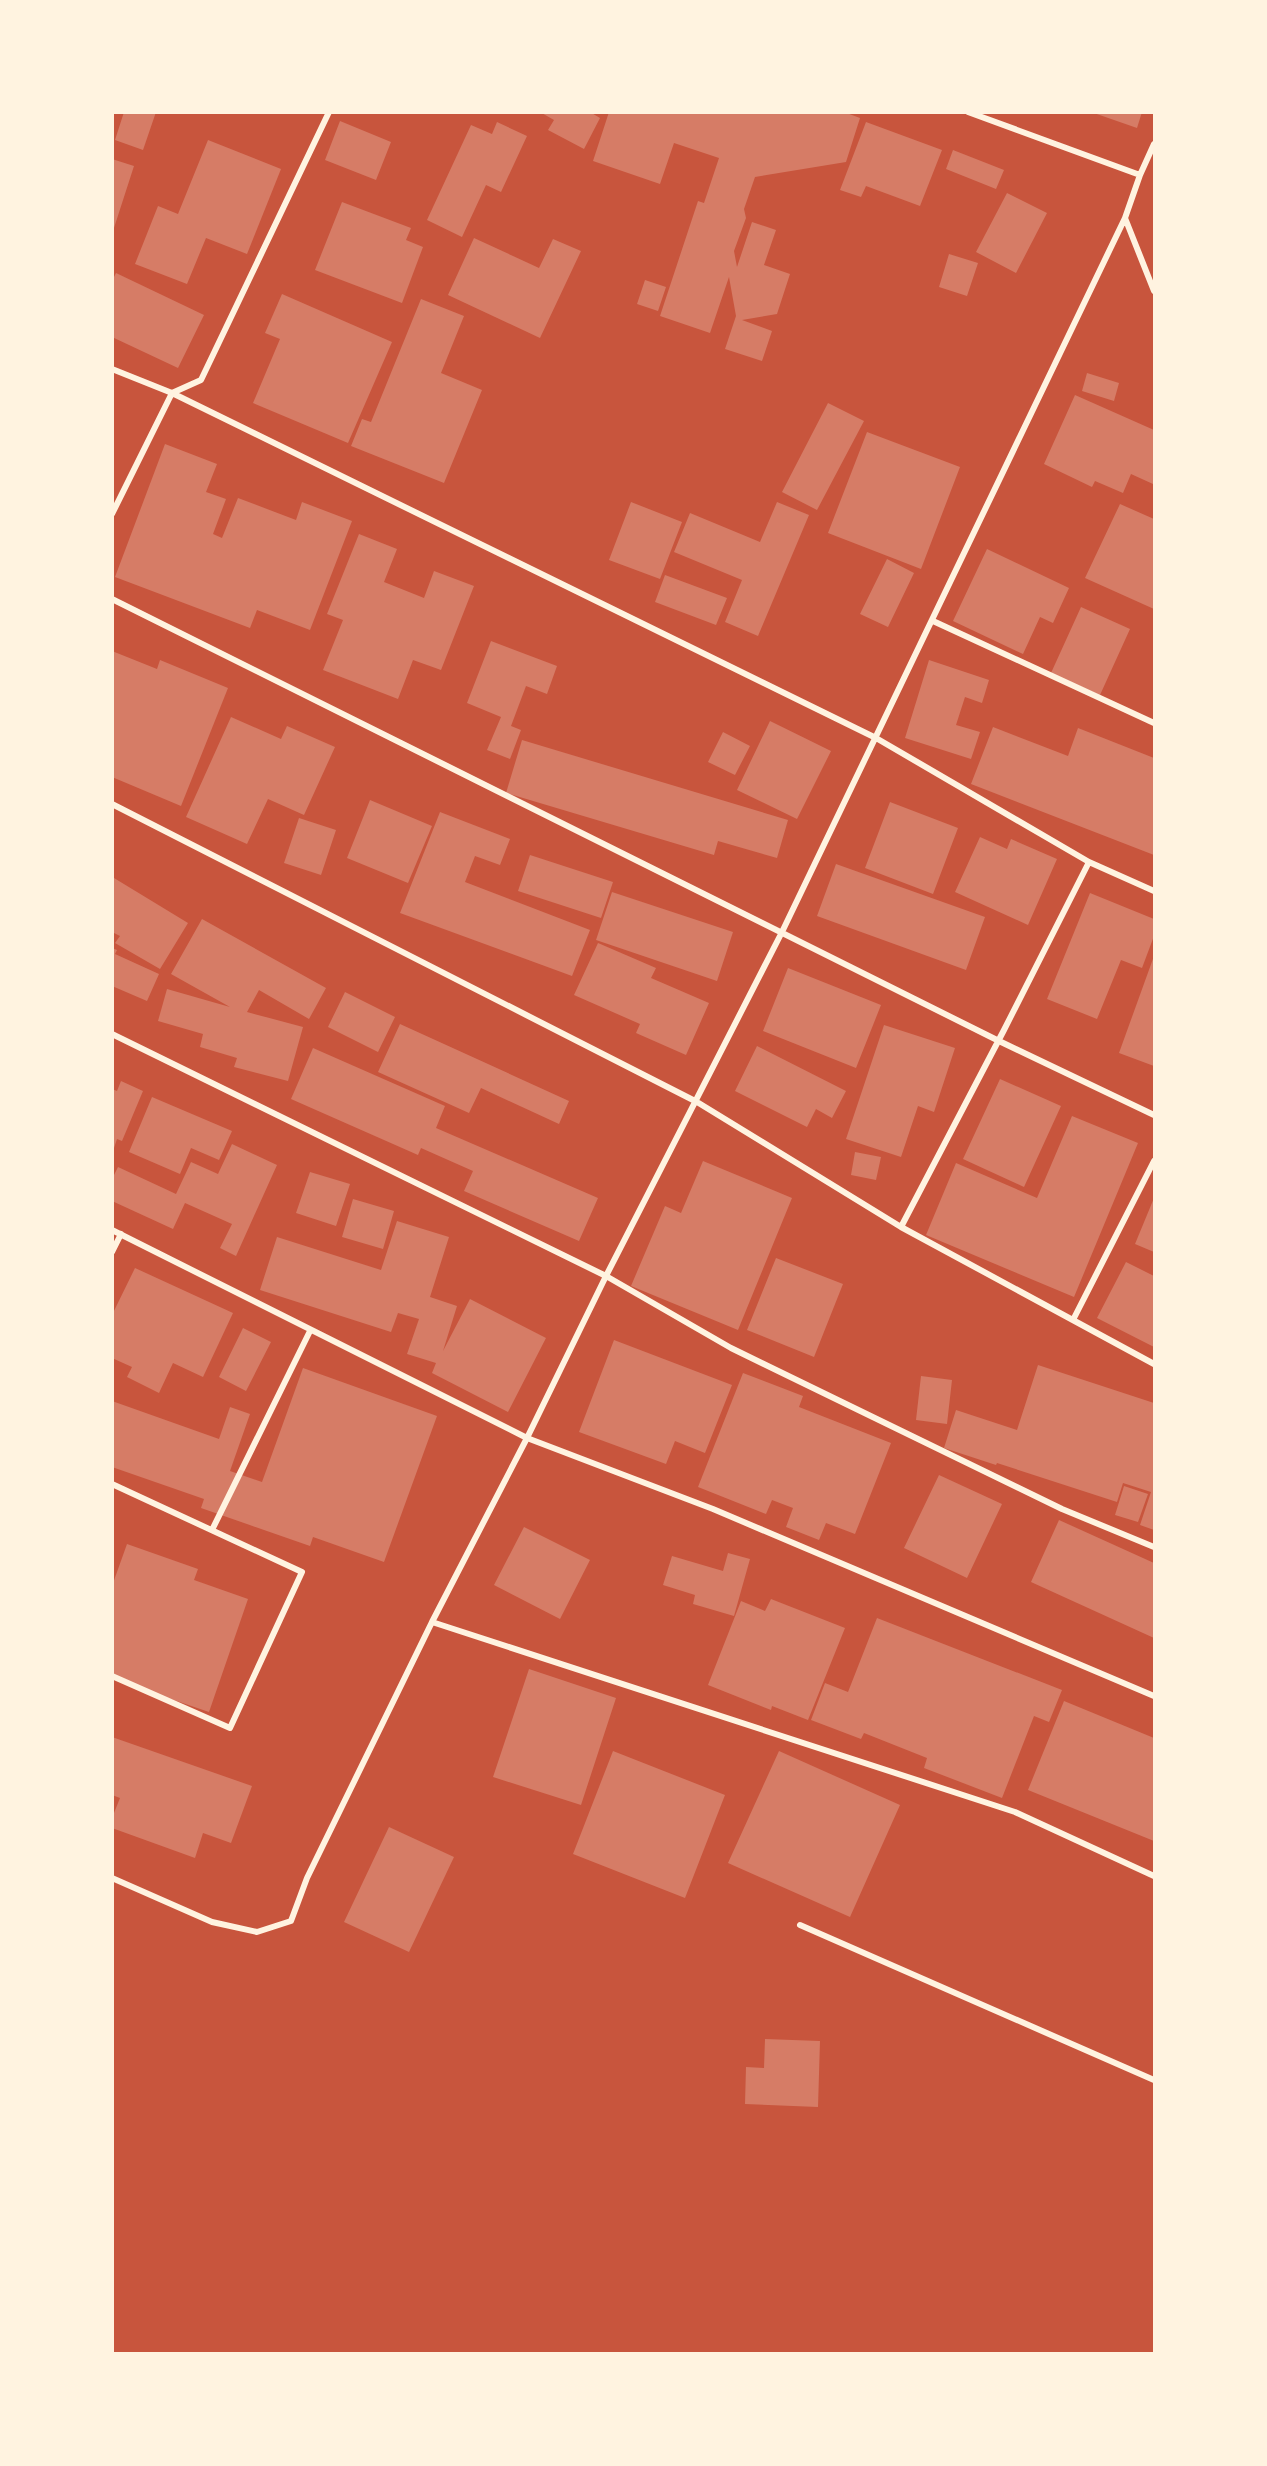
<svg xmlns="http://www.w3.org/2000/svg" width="1267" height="2466" font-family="Raleway,sans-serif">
<rect width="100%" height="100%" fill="#c8553d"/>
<!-- building -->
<path fill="#d67c66" d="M124,112h32l-13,38 -28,-10z
M540,112h50l10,6 -16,31 -36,-19 6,-10z
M609,112h235l16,6 -14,44 -91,15 -11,32 2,9 -12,33 3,16 15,-45 24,8 -12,35 26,9 -13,40 -35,6 30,11 -10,30 -37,-12 11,-33 -7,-39 -19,56 -50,-17 38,-115 6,2 15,-45 -45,-15 -14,41 -67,-23z
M1091,112h51l-5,16z
M340,121l51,21 -15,38 -51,-20z
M497,122l30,14 -26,56 -15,-7 -24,52 -35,-17 44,-95 21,9z
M866,122l76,28 -22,56 -54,-20 -5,11 -21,-7z
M208,140l73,29 -34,85 -41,-16 -19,46 -52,-20 23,-58 20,8z
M953,150l51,20 -8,19 -50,-20z
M112,159l22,7 -21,65h-1z
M1007,193l40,20 -31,60 -40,-21z
M342,202l69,26 -5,12 17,7 -21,56 -87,-33z
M474,238l65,30 14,-29 28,12 -41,87 -92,-43z
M949,254l29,9 -11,33 -28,-9z
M116,273l88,42 -26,53 -66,-31v-56z
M645,280l21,7 -8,24 -21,-7z
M282,294l110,48 -44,101 -95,-40 27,-64 -15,-6z
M421,299l43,17 -23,57 41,17 -38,93 -93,-37 11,-27 9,3z
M1087,373l32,10 -5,18 -32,-10z
M1075,395l79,35 -1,54 -22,-10 -8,19 -28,-12 -3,6 -48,-23z
M828,403l36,18 -47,89 -35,-18z
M867,432l93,35 -39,102 -93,-36z
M165,444l52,20 -11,28 20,7 -13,35 9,4 16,-40 58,22 6,-18 50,19 -42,109 -53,-20 -7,18 -135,-51z
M631,502l51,20 -22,57 -51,-19z
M777,502l32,13 -51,121 -33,-14 17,-42 -68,-28 16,-39 70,29z
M1120,504l34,15v90l-69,-31z
M359,534l38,15 -13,33 40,16 10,-27 40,15 -33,84 -28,-10 -15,39 -75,-29 20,-50 -16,-6z
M987,549l82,39 -16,35 -13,-6 -17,37 -70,-33z
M887,559l27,14 -26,54 -28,-13z
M665,575l62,23 -11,27 -61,-23z
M1081,607l49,22 -30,66 -49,-22z
M491,641l66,25 -10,28 -21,-8 -15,40 10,4 -11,29 -23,-9 14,-33 -34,-14z
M112,651l45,18 3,-9 68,28 -47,118 -69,-29z
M929,660l60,20 -7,23 -17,-6 -9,28 24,7 -9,27 -66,-21z
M231,717l50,22 6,-13 48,21 -31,68 -36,-16 -21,45 -61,-27z
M770,721l61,30 -34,68 -60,-29z
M993,727l75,29 10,-28 76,30v97l-183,-71z
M723,732l27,14 -15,29 -27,-13z
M522,740l266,80 -11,38 -59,-17 -4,14 -208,-62z
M370,800l62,26 -24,57 -61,-25z
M890,802l68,26 -25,66 -68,-26z
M440,812l70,27 -10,26 -25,-9 -10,26 125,48 -18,46 -172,-63z
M299,818l37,12 -15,45 -37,-12z
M980,837l27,12 4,-10 46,20 -29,66 -73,-33z
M530,855l83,27 -12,36 -83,-27z
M836,864l149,53 -19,53 -149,-54z
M114,878l74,45 -28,46 -45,-26 5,-7 -8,-4z
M612,892l121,40 -16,49 -121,-41z
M1090,893l64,26v17l-12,32 -21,-8 -24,59 -50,-20z
M202,919l124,69 -17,31 -50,-29 -12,22 56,15 -15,54 -54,-14 3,-9 -37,-11 3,-13 -45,-13 9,-32 63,18 -59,-33z
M598,943l58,25 -5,10 58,25 -23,52 -50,-22 4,-9 -66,-29z
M112,948l5,2 -2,4 44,20 -12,27 -35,-15z
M1154,956v110l-35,-13z
M788,968l93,37 -25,63 -93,-37z
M345,992l50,25 -17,35 -50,-25z
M400,1024l169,77 -10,23 -78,-36 -12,25 -91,-41z
M884,1025l71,23 -21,64 -16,-6 -17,51 -55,-18z
M757,1046l89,45 -14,27 -16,-9 -9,18 -72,-36z
M313,1048l132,58 -9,22 162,70 -19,43 -115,-50 9,-20 -52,-23 -3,7 -127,-56z
M1000,1079l61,27 -37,81 -61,-28z
M121,1081l22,10 -21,50 -5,-2 -4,12 -1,-62 5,2z
M152,1097l80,34 -13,29 -28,-12 -11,26 -51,-22z
M1072,1116l66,27 -64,154 -148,-62 30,-72 81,35z
M232,1144l45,21 -41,91 -16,-8 12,-24 -47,-21 -12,26 -61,-28v-22l6,-12 58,27 15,-32 27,12z
M855,1152l26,5 -5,23 -25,-5z
M703,1161l89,37 -54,132 -107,-44 34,-80 16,7z
M310,1172l40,12 -14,42 -40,-13z
M1154,1198v54l-19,-8z
M353,1199l41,12 -11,38 -41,-12z
M397,1221l52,16 -19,60 27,9 -14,45 27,-52 76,39 -38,74 -76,-39 4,-10 -29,-9 12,-35 -21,-6 -7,19 -131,-42 17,-53 104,33z
M776,1258l67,26 -29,73 -67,-27z
M1126,1262l28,14v71l-57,-29z
M135,1268l98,45 -30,64 -30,-14 -14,30 -32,-16 5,-10 -20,-9v-43z
M243,1328l28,14 -25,49 -27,-14z
M614,1340l118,45 -27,68 -30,-12 -9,23 -87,-32z
M1038,1365l116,38v127l-14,-5 11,-33 -28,-9 -6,19 -120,-39 -1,2 -52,-17 12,-38 61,20z
M303,1368l134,48 -53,146 -71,-25 -3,9 -109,-38 3,-9 -92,-32v-66l107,38 11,-32 20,7 -20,57 32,11z
M743,1373l60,23 -4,11 92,36 -36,91 -29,-11 -7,17 -33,-13 7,-19 -21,-8 -6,14 -68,-27z
M921,1376l31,4 -5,44 -31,-4z
M939,1475l63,29 -35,74 -63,-30z
M1124,1486l24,8 -10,28 -23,-7z
M1059,1520l95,43v75l-123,-56z
M524,1527l66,33 -30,59 -66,-34z
M127,1544l71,25 -4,11 54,19 -39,113 -97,-33v-93z
M728,1553l22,6 -16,57 -41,-12 2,-9 -32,-10 9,-29 51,15z
M771,1599l74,29 -37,92 -36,-14 -1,4 -63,-25 33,-84 24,10z
M877,1618l185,72 -13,32 -15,-6 -32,82 -78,-30 3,-10 -63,-25 -3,6 -50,-19 14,-37 23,9z
M529,1669l87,29 -35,107 -88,-28z
M1064,1701l90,37v103l-126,-51z
M112,1737l140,49 -21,57 -28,-10 -8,25 -83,-30v-10l8,-20 -8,-3z
M613,1751l112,44 -40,103 -112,-44z
M779,1751l121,54 -50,112 -122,-54z
M389,1827l65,30 -45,95 -65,-30z
M765,2039l55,2 -2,66 -73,-3 1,-37 18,1z"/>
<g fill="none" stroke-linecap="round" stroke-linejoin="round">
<!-- minor -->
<path stroke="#fff3e0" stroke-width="6" d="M968,112l172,63
M1154,144l-14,31 -15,43 29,73
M112,369l60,24 704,345 213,124 65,29
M112,514l60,-121 29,-13 128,-268
M112,599l887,442 155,74
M933,621l221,102
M112,804l585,298 204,125 253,137
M112,1034l494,242 125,72 331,161 92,38
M901,1227l103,-197 85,-168
M112,1230l415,208 186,71 441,187
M112,1252l9,-18
M1073,1320l81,-159
M112,1484l190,88 -72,156 -118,-52
M212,1530l98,-199
M432,1622l583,190 139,64
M112,1878l100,44 45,10 34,-11 16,-43 125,-256 95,-184 79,-162 176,-344 343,-714
M800,1925l354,155"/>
</g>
<!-- border -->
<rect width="1267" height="2466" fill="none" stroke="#fff3e0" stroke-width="228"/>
</svg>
